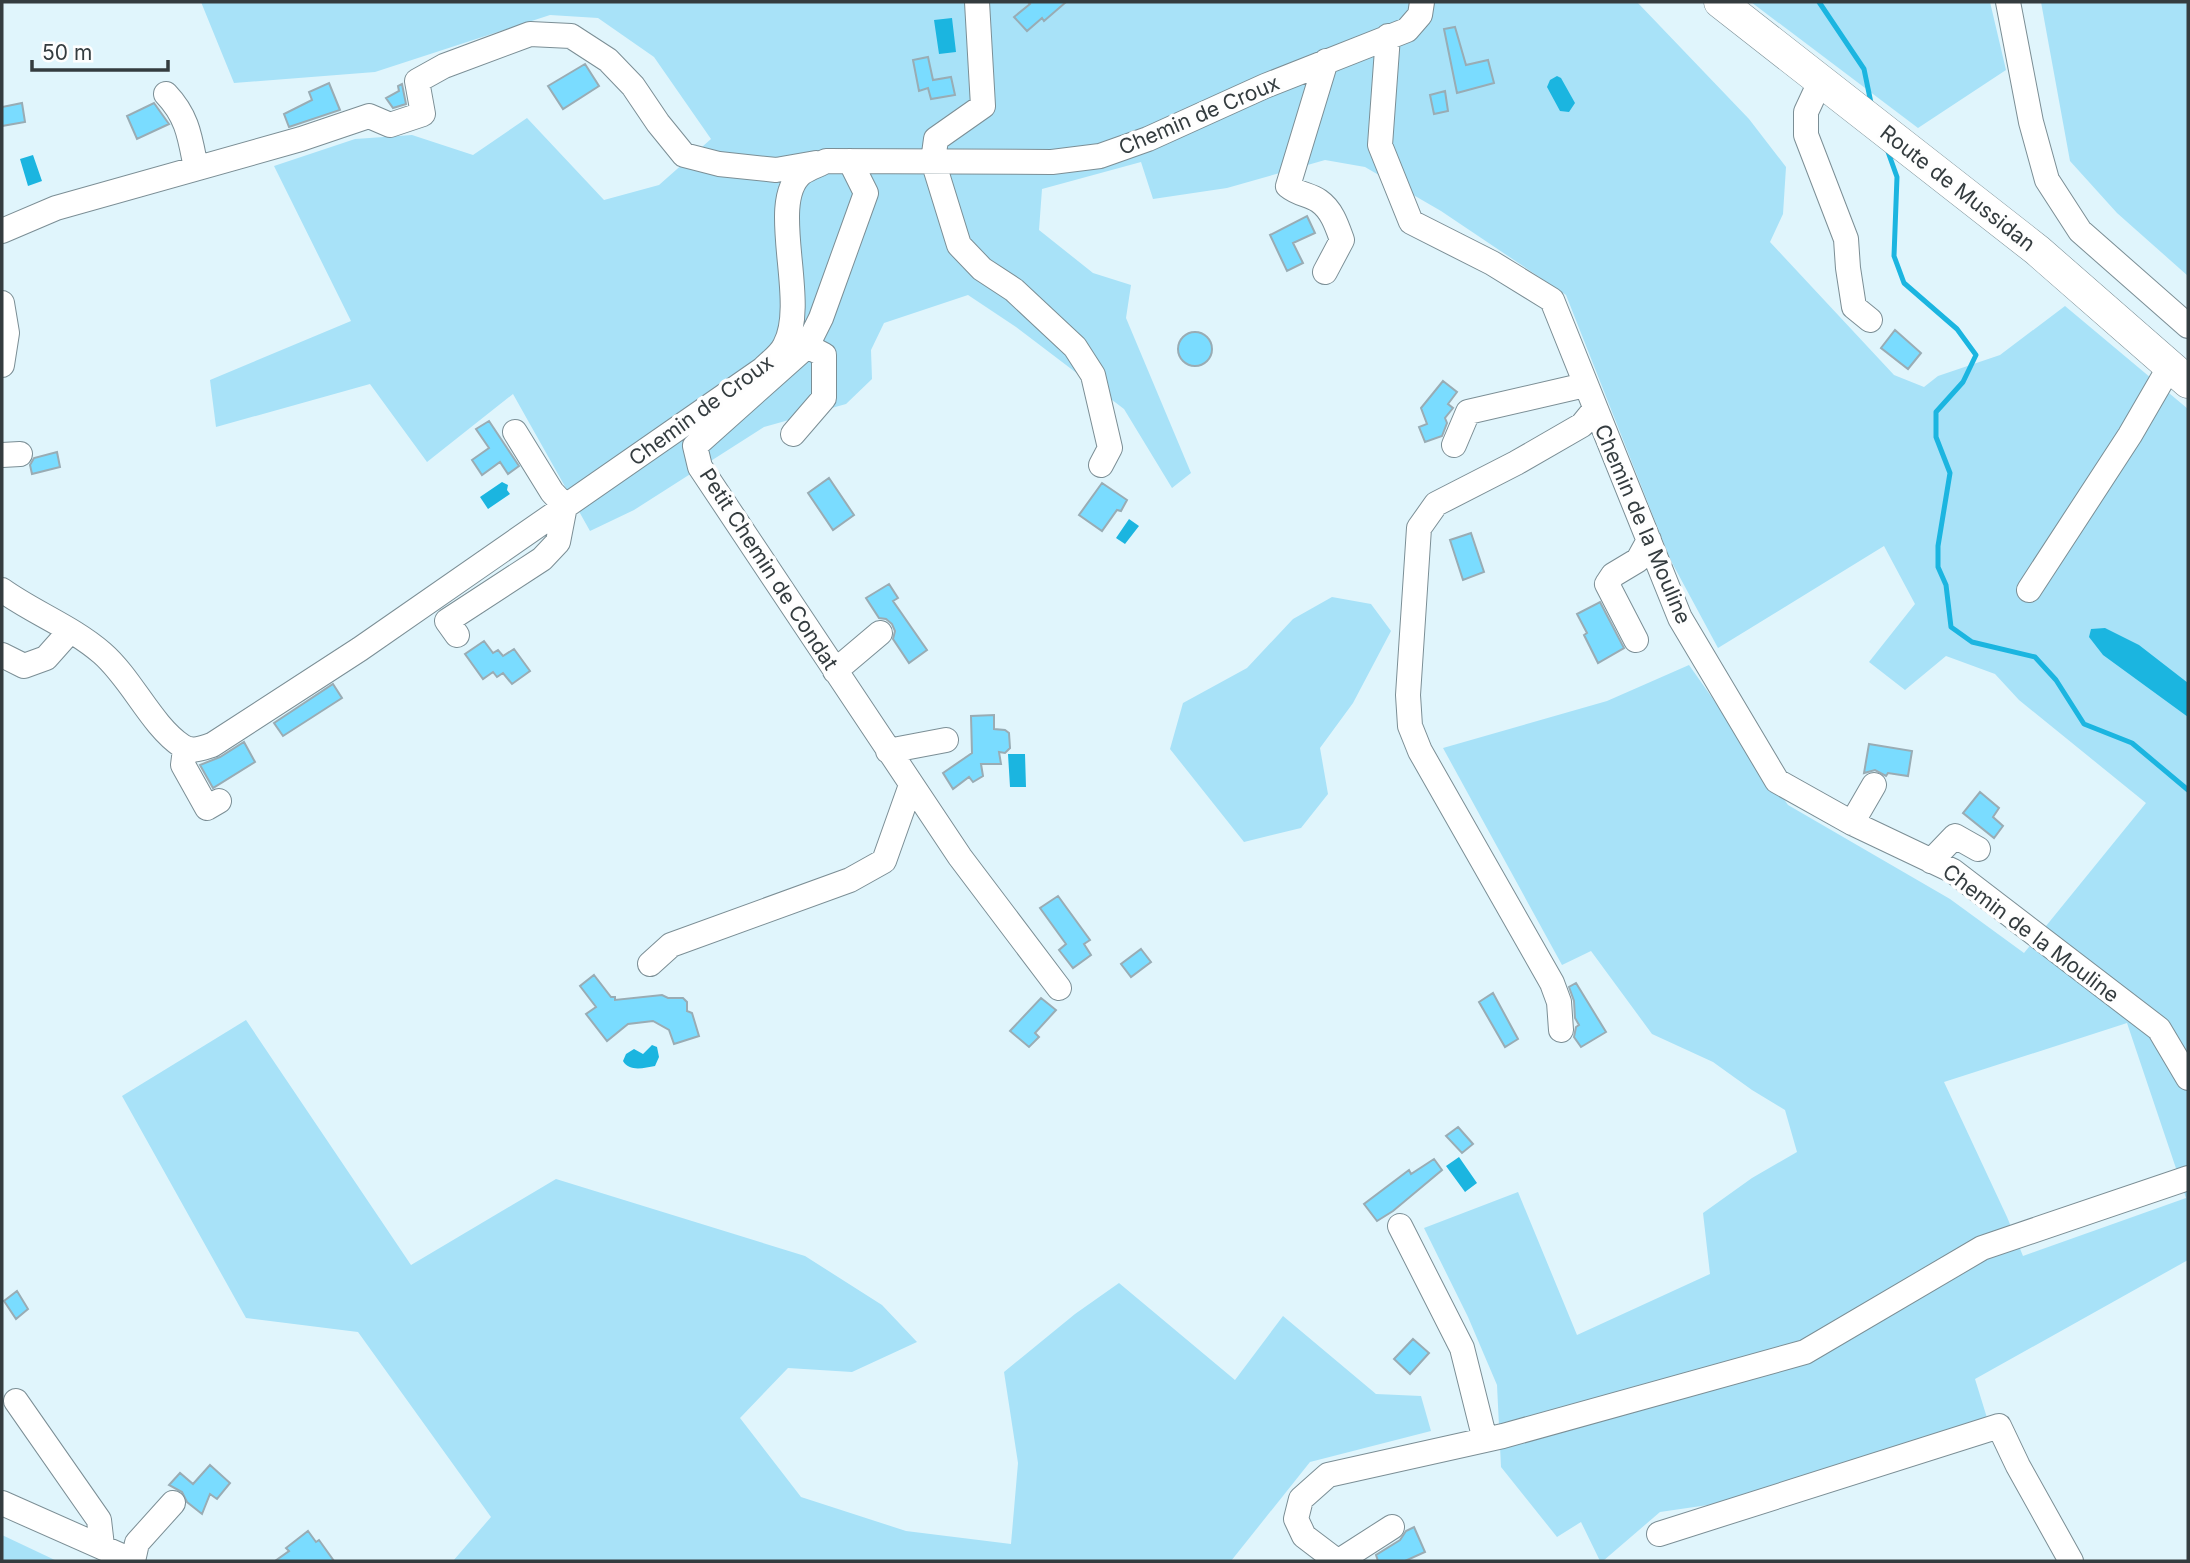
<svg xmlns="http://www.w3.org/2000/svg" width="2190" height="1563" font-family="Inter,sans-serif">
<rect width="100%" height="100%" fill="#e0f5fc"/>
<!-- green -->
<path fill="#a8e2f8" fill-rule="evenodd" d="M201,2h1436l112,117 37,48 -3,47 -13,28 124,133 30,12 14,-11 62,-21 65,-49 123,103v851l-213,119 17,55 -182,56 -150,22 -57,49h-3l-19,-39 -24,15 -56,-70 -4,-82 -29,-68 -44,-89 94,-36 59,143 133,-61 -7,-61 49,-35 45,-26 -12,-42 -33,-20 -39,-28 -61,-28 -61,-83 -29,14 -119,-217 164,-47 82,-36 99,140 162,94 74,54 122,-150 -127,-103 -24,-26 -49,-18 -41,34 -36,-28 46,-58 -31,-58 -166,102 -48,-89 -104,-264 -125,-84 -76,-44 -40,-7 -98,28 -74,11 -12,-37 -99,27 -3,41 54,43 38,12 -5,33 65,155 -19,15 -48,-79 -108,-82 -48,-32 -84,28 -13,27 1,29 -26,25 -82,23 -130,83 -44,21 -77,-137 -86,68 -57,-78 -154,43 -6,-47 141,-59 -77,-155 81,-27 57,-4 61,20 54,-37 77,82 55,-15 52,-46 -57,-82 -56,-39 -48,-3 -175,57 -141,11zM2127,1023l59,175 -163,58 -16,-39 -63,-135z
M1751,2h239l16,68 -88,58z
M2041,2h147v274l-71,-63 -47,-52z
M1332,597l39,7 20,27 -38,72 -33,45 8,46 -27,34 -57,14 -74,-93 13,-46 64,-35 46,-49z
M246,1020l165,245 145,-86 249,77 77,49 35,37 -65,30 -64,-4 -48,50 61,79 105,34 105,13 7,-81 -14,-91 71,-58 44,-31 116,97 48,-64 93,78 45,2 10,35 -121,31 -79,99h-778l38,-44 -133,-185 -112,-14 -124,-222z
M2,1535l55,26h-55z"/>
<!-- water -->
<path fill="#1bb5e0" d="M952,18l4,34 -17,2 -5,-34z
M1557,76l4,2 14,25 -6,9 -9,-1 -13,-24 3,-7z
M33,155l9,26 -14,5 -8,-27z
M502,482l6,3 -1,5 3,4 -22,15 -8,-12z
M1129,519l10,7 -14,18 -9,-6z
M2105,628l34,17 49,38v34l-85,-62 -14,-18 2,-8z
M1008,754h17l1,33h-16z
M652,1045l5,2 2,10 -4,9c-11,2 -26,6 -32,-5l3,-7 8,-5 9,5z
M1459,1157l18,26 -12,9 -19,-26z"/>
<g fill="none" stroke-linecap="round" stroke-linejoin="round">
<!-- stream -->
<path stroke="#1bb5e0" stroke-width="5" d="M1819,2l45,67 7,34
M1887,149l10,28 -3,79 10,27 53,46 19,26 -13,27 -27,30v25l14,36 -12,73v21l8,18 5,42 21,15 63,15 21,23 28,44 48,19 56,47"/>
</g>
<!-- building -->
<path fill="#7adcff" stroke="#99acb4" stroke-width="2" d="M1028,2h38l-22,19 -2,-3 -15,13 -13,-14 16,-13z
M1455,27l11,38 22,-5 6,23 -37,10 -13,-64z
M928,57l5,23 18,-3 4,18 -24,4 -3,-11 -9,3 -6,-31z
M585,64l14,22 -36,23 -15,-23z
M329,83l11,27 -51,17 -5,-13 28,-14 -3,-8z
M402,84l4,20 -13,4 -7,-10 13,-7 -1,-5z
M1445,91l3,20 -14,3 -4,-19z
M22,103l3,19 -23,4v-19z
M154,103l15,21 -32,15 -10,-23z
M1307,216l8,17 -22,10 10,20 -16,8 -17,-36z
M1895,330l26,23 -13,16 -27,-21z
M1178 349a17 17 0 1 1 34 0a17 17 0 1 1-34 0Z
M1443,381l14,11 -9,12 5,4 -8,10 2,5 -5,13 -17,6 -6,-15 8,-3 -6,-16z
M489,421l30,45 -11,8 -8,-12 -18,13 -10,-15 17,-12 -13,-19z
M57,452l3,15 -28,7 -2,-9 4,-7z
M829,478l25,37 -21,15 -25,-37z
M1102,483l25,17 -6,11 -4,-1 -15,21 -23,-16z
M1471,533l13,39 -21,8 -13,-40z
M889,584l9,14 -5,3 34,49 -18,13 -16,-24 2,-8 -3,-7 -6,-5 -7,-1 -13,-20z
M1600,602l24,46 -26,15 -14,-28 3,-2 -10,-19z
M484,641l9,12 5,-3 5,6 11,-7 16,22 -18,13 -9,-11 -6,4 -4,-5 -10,7 -18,-25z
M333,684l9,14 -59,38 -9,-13z
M994,715v14l11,1 4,3 1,15 -5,5 -6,-1 2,12h-20l2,12 -10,6 -4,-5 -16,12 -10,-16 29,-20 -1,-37z
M244,742l11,20 -42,26 -13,-23 20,-8z
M1869,744l43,7 -4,25 -20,-3 -2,3 -11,-6 -11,3z
M1980,792l19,16 -6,9 10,9 -9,12 -31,-25z
M1058,896l32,44 -6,4 7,11 -18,13 -14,-18 7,-6 -26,-36z
M1141,949l10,13 -20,15 -10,-13z
M594,975l17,22h4v3l47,-5 6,3h15l4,4v9l5,2 7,23 -25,8 -5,-14 -16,-9 -25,3 -21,17 -21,-27 10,-7 -16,-21z
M1576,983l30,49 -25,15 -7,-10 2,-10 3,-2 -4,-7 -1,-17 -5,-14z
M1493,993l25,46 -13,8 -26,-45z
M1041,998l15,12 -21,23 4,4 -10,10 -19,-16z
M1458,1127l15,17 -11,9 -16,-17z
M1434,1159l8,11 -49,41 -16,10 -13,-17 45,-34 2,4z
M17,1291l11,18 -12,10 -12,-18z
M1413,1339l16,14 -19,21 -16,-15z
M210,1465l20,18 -13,16 -7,-5 -8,20 -15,-12 -5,-10 -13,-7 11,-12 13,11z
M1414,1527l11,25 -20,9h-27l-2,-6 24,-15 6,-9z
M308,1531l8,11 3,-2 15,21h-59l14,-10 -3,-3z"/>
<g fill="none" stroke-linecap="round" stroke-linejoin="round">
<defs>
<path id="minor" d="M977,2l6,104 -47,33 -3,22 26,84 23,24 32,21 61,57 18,28 17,73 -9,17
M2008,2l23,120 16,58 33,51 108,95
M1388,36l-8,109 31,77 81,41 60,37 128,318 97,163 75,42 101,48 206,158 29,49
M1819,84l-13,28v23l40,104 2,29 6,39 16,13
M166,94c22,23 24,44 30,74
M850,161l16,32 -45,125 -14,28 -112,100 5,21 260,390 99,131
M2,231l54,-23 245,-69 68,-23 21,9 33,-11 -6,-33 27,-15 86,-32 41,2 37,24 25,26 25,37 26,32 35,9 57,6 40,-7
M1325,272l17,-32c-5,-14 -10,-30 -23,-39 -10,-7 -20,-6 -31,-15l38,-125
M2,303l5,30 -5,32
M793,434l31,-36v-43l-17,-9
M1454,445l14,-33 117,-27
M2,455l18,-1
M2,590c32,23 70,37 100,63 30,26 49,72 80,93 10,7 20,2 30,-1l148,-96 403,-280c7,-7 18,-15 22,-24 24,-45 -19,-143 17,-172 7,-5 17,-8 24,-12l226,1 48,-6 48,-17 117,-53 142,-56 13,-15 2,-13
M2029,590l101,-155 40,-69
M457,635l-10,-14 95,-62 16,-17 7,-36 -13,-14 -37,-60
M1636,640l-29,-56 6,-9 25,-15 11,-20
M2,655l22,11 22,-8 24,-27
M835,671l45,-38
M185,749l-2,16 24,43 12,-7
M888,751l58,-11
M1852,823l22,-38
M1931,861l24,-25 23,13
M650,964l21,-19 179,-65 34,-19 27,-76
M1561,1030l-2,-28 -7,-19 -132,-232 -10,-25 -2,-31 11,-167 17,-24 80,-41 66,-38 13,-16
M1400,1226l62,122 23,92
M16,1401l83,119 3,26
M2,1503l131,58
M1659,1534l340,-108 19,40 53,95
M133,1561l4,-18 36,-40
M1337,1561l-33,-25 -8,-17 5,-20 27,-24 175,-39 302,-84 177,-104 206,-70
M1339,1561l53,-34"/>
<path id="major" d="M1720,2l317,248 151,132"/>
</defs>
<!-- minor casing -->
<use href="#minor" stroke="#7b8e95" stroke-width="26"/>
<!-- major casing -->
<use href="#major" stroke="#7b8e95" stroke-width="33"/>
<!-- minor -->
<use href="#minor" stroke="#fff" stroke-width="24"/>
<!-- major -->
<use href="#major" stroke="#fff" stroke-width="32"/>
</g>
<g text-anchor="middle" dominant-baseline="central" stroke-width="7" stroke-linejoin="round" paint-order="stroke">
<!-- street labels -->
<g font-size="21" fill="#343c3f" stroke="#fefefe">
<text transform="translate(1199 115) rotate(-23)">Chemin de Croux</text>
<text transform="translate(1958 188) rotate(38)">Route de Mussidan</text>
<text transform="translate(701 410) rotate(-36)">Chemin de Croux</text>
<text transform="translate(1643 524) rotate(67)">Chemin de la Mouline</text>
<text transform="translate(769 569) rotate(57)">Petit Chemin de Condat</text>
<text transform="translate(2031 933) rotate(37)">Chemin de la Mouline</text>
</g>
</g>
<!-- border -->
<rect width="2190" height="1563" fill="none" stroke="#343c3f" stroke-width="7"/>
<!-- scale -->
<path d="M32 60v10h136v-10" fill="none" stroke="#343c3f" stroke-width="3.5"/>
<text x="42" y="60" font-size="21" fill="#343c3f" stroke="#fefefe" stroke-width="5" paint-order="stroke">50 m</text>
</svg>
